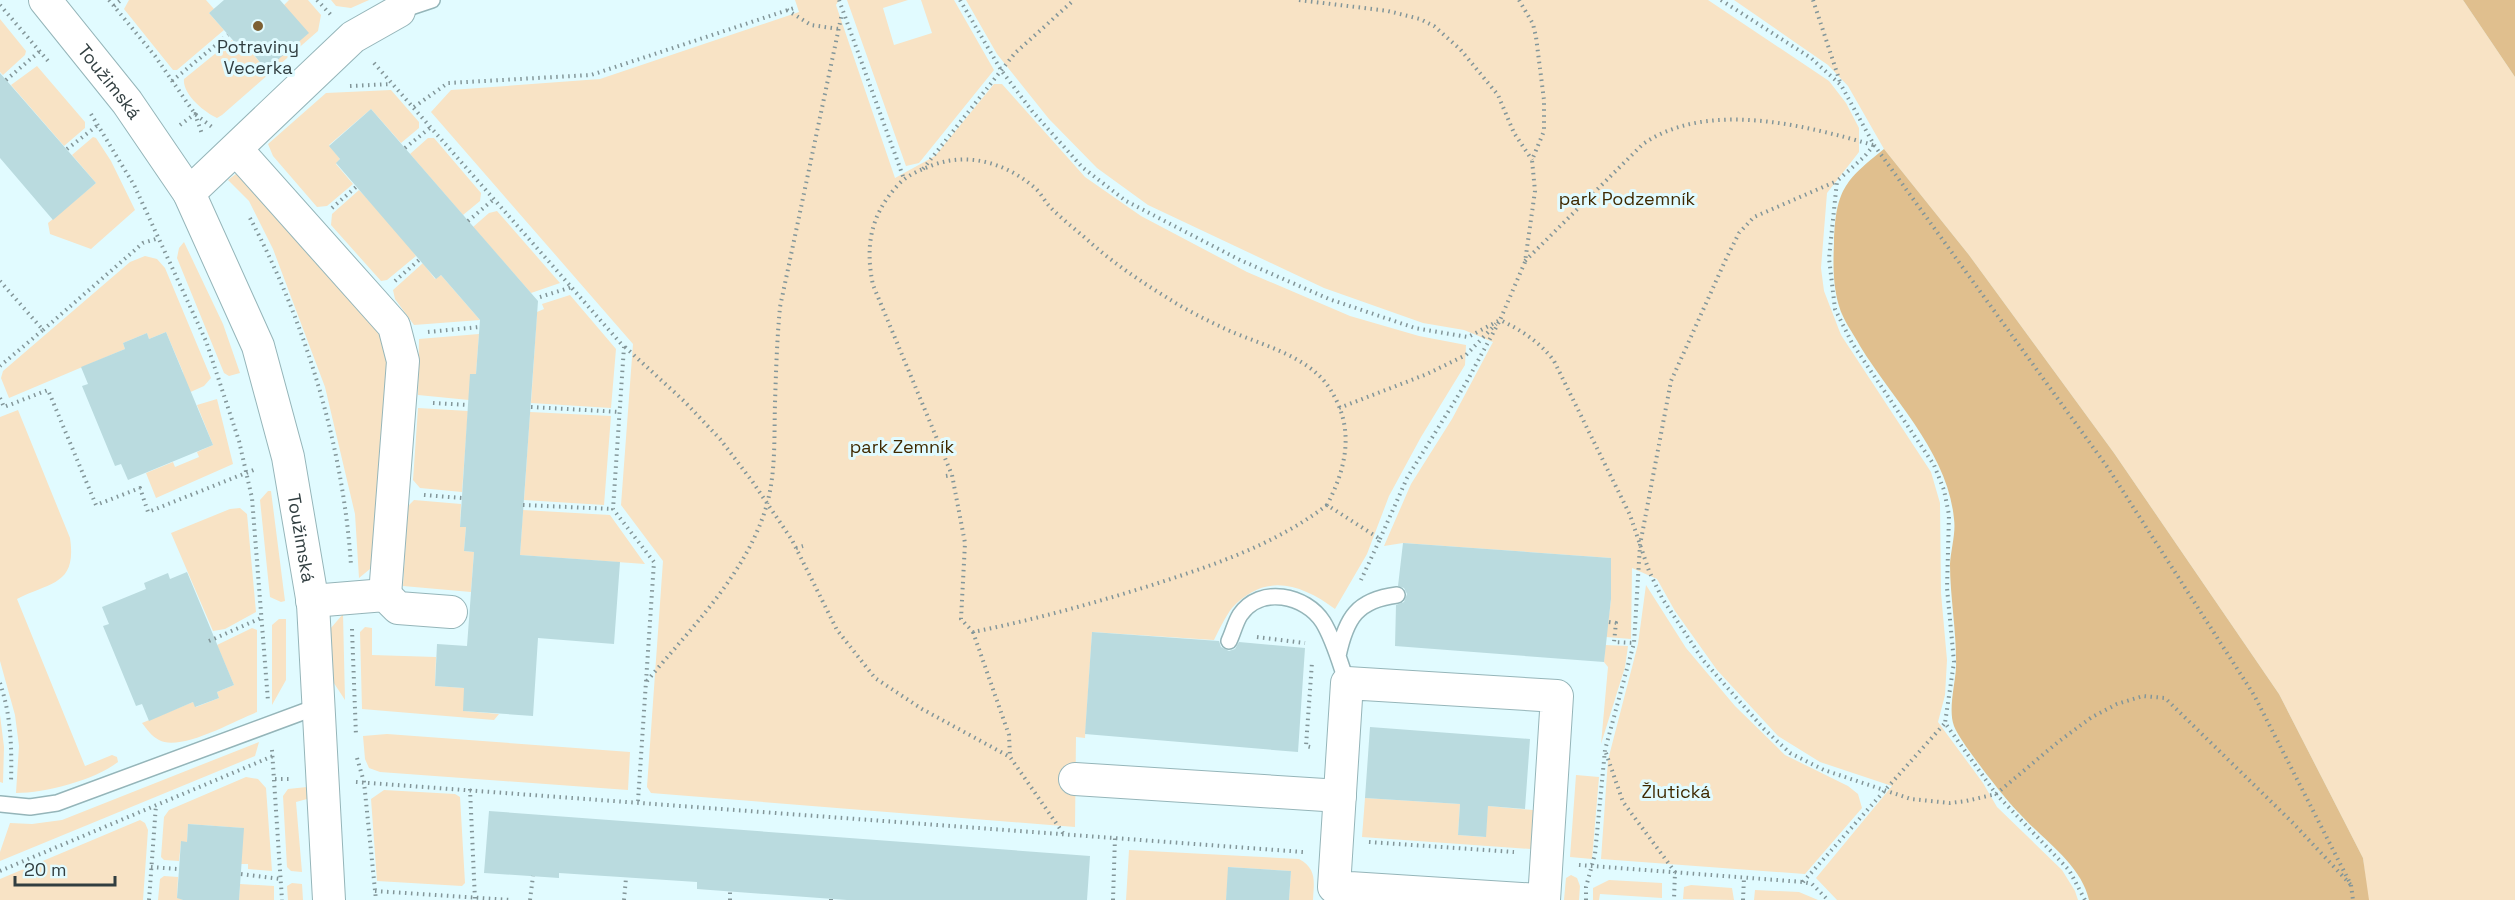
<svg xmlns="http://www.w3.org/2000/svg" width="2515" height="900" font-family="'Space Grotesk',sans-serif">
<rect width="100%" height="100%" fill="#e1fbff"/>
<!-- green -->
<path fill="#f8e3c5" d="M129,0h77l8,9 -5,4 15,17 -47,40h-4l-49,-61z
M289,0h19l13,15 -3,16 -96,84 -5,3c-12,-5 -35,-24 -33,-39l48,-39 14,15 5,-3 15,17 18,-64z
M331,0h38l-18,8 -15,-2z
M795,0h44l-3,5 59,173 40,-22 59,-72h8l83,93 56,39 106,56 103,44 69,20 47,9 -1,20 -44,72 -32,59 -22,58 -32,55c-34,-25 -70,-37 -103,-1 -7,9 -13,22 -18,32l-122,-8 -7,106 -9,-1 -1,90 -424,-34 -4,-6 16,-226 -42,-56 12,-161 -202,-232 20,-22 149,-11 199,-67z
M847,0h61l-25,8 11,37 38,-12 -11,-33h33l40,70 -75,93 -13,3z
M966,0h742l121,81 17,22 13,25v24l-32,41 -6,75 3,23 17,44 90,137 9,31 1,90 6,67 -2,35 -7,27 45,61 14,24 65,63 13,21 3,9h-241l-21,-22 76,-92 -72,-24 -42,-26 -61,-66 -42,-59 -18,-32 -25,-11 -1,71 -25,-2 5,-37v-42l-208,-15 -19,3 27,-62 41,-65 41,-77 -29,-12 -41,-7 -99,-35 -176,-83 -51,-37 -48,-49 -52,-65z
M1734,0h729l52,77v823h-147l-5,-42 -84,-164 -165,-241 -145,-198 -85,-106 -36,-63 -20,-21z
M0,19l26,32 -1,4 -22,20 -3,-3z
M37,66l48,56v6l-21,18 -53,-61z
M391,90l28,32v6l-18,15 -30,-34 -42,36 11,14 -4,5 17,20 -26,22 -10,1 -44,-51 -5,-12 58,-51z
M93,137l3,1 15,23 24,49 -44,39 -41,-15 -2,-11 48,-40 -24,-28z
M428,138h6l47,55 -1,8 -17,14 -53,-61z
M241,170l136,156 10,26 -13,208 -4,9 -11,9 -4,-64 -30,-127 -52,-138 -24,-48 -21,-21z
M359,190l14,15 4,-3 39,54 -29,24 -6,1 -50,-56 1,-11z
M497,211l63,72 -29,10 -58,-66 16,-14z
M184,242l39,82 17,49 -11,3 -5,-3 -47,-115 2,-10z
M145,256l12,3 8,9 46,110 -7,8 -18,8 -3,-22 -17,-40 -17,7 -2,-6 -24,10 2,6 -116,49 -8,-20 2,-7 127,-109z
M423,263l12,16 6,-4 39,45 -66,5 -19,-26 -2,-9z
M570,295l46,54 -5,59 -80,-5 6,-91 7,-3 -2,-5z
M479,334l-3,40 -7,26 -51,-5 1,-56z
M217,399l16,65 -77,34 -10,-25 27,-11 2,5 24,-10 -2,-5 16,-7 -16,-40z
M418,408l50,3 -6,81 -42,-4 -7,-8z
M18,410l52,128c7,47 -19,44 -53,61l68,167 27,-11 5,2 1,5c-23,18 -73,31 -102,31l3,-47 -4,-31 -15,-54v-244z
M530,412l81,4 -7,89 -80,-5z
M268,491h3l14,110 -4,1 -11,-5 -10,-97z
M414,500l47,4 -1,22 6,1 -2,24 10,1 -3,40 -68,-6 5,-80z
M240,508l7,6 9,98 -31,17 -12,2 -42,-98 59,-24z
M523,510l87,5 35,49 -125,-9z
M1646,585l40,63 49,58 50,49 63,31 10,8 4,14 -57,66 -204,-15 7,-99 30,-116z
M343,614l2,86 -19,-29 -2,-35z
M279,619h7v61l-14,25v-80z
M365,627l7,1v27l64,2 -1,29 29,2v23l35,3 -5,6 -132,-11 -2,-77z
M252,628l5,2v82c-23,9 -77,40 -98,28 -8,-4 -12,-11 -17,-17l51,-21 3,5 23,-9 -2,-6 17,-7 -17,-40z
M1605,645l23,1 -3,21 -24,77 7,-77 -4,-5z
M0,715l4,32 -1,36 -3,-1z
M387,734l243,18 -2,38 -248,-18 -11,-4 -4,-9 -2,-23z
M259,742l-4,14 -255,105v-9l10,-29 22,1 30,-4z
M1576,775l23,2 -7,82 -22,-2z
M246,777l12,2 8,9 6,83 -24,-2v-5h-7l2,-36 -55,-4 -1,18h-6l-2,19 -15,-1 -3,-3 3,-40 5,-7z
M307,787v12l-11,3 6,70 -11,-1 -4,-4 -4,-71 5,-7z
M384,790l71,4 5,3 5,86 -3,3 -85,-5 -6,-82z
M1365,798l95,6 -2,31 27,2 3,-31 45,4 -2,39 -169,-12z
M140,820l5,3 3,7 -5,70h-143v-21z
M1129,850l170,9c18,10 15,22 14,41h-24l2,-29 -62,-4 -3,33h-100z
M1571,875l6,3 3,8 -1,14h-15l2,-22z
M164,876l14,1 -1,20 6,3h-25l2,-21z
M1609,880l53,3v15l-62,-4 -1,6h-6v-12z
M292,883l10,1 1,16h-15l-1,-14z
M240,884l34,2v14h-35z
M1691,885l41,3 2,12 -51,-1 1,-12z
M1755,890l44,2 19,8h-64z"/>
<!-- forest -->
<path fill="#e0bf8e" d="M2463,0h52v77z
M1884,149l85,106 145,198 165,241 84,164 6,42h-280c-8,-36 -47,-61 -70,-87 -14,-14 -59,-71 -65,-87 -6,-16 1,-41 2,-58 1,-35 -6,-70 -6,-104 1,-15 6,-31 4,-45 -6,-66 -61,-119 -94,-173 -7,-13 -17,-26 -21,-40 -6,-21 -6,-41 -5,-63 2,-53 10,-62 50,-94z"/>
<!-- building -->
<path fill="#badbdf" d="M224,0h56l29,33 -43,37 -15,-19 -5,4 -37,-42z
M0,73l96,110 -43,37 -53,-62z
M371,109l167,192 -18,254 100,7 -6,82 -76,-6 -5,78 -70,-5 1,-23 -29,-2 2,-42 30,2 7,-94 -10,-1 2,-24h-6l10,-153h6l4,-54 -39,-45 -5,4 -100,-116 4,-4 -11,-13z
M166,332l47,113 -85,35 -7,-16 -6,2 -33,-80 6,-2 -7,-17 44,-18 -2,-6 24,-10 2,6z
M1403,543l208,15v41l-7,63 -209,-16 1,-41 8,-3 3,-8 -3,-6 -6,-2z
M187,572l47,113 -17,7 2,6 -24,9 -2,-5 -44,19 -7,-17 -6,2 -33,-80 6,-2 -7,-17 44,-18 -2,-6 24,-10 2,6z
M1092,632l127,9 2,6 8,4 6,-2 4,-7 66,6 -7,104 -213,-18z
M1370,727l160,12 -5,70 -37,-3 -2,31 -28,-2 2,-31 -95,-6z
M489,811l601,45 -3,44h-240l-150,-11v-7l-138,-9v5l-75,-5z
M188,824l56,4 -5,72h-56l-6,-2 4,-57 6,1z
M1228,867l63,4 -2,29h-63z"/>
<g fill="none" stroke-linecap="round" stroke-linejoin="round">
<defs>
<path id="service" d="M399,11l33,-11
M1229,641c4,-8 6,-18 11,-26 20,-30 66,-20 83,7 11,18 17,41 24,61
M1338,656c8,-38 19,-56 59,-61
M0,804l30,3 27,-4 262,-97"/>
<g id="minor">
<path id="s1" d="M45,0l82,102 62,91 69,153 30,111 25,147 16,296"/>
<path d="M237,150l157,176 9,35 -18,234"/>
<path d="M189,193l164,-156 46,-26"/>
<path d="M312,601l73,-6 13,13 53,4"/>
<path d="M1075,779l265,17"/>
<path d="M1539,900l-205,-13 13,-204 210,13 -13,204"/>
</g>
</defs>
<!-- service casing -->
<use href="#service" stroke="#95b5b9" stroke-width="18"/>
<!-- minor casing -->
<use href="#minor" stroke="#95b5b9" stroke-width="34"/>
<!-- path -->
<path stroke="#839699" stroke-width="4" stroke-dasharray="1.5 4.5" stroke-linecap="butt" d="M109,0l46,56 40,58 17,13
M317,0l14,15
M839,0l65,179
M960,0l41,70 31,41 50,56 44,34 114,59 89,39 86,29 53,9 32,-17
M1299,0l89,11 32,8 14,7 26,23 38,46 16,38 18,27
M1519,0l14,24 3,13 8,63v31l-12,29 3,31 -10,71 -25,58c21,10 40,22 54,41l76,154 19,56 13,27 41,62 61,69 26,24 34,17 87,29 39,4 16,-2 30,-7 62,-52 34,-25 25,-13 26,-8 22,2 128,125 58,62
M1721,0l90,58 30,27 33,60 234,323 146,227 97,190 2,15
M1813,0l27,82
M0,5l48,56
M114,6l7,-6
M787,10l24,15 28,4
M374,63l250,284 -11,162 41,53 -16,239
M6,80l34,-29
M172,81l56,-46
M350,86l42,-2
M414,107l34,-24 143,-8 206,-68
M91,114l43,71 72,156 33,100 13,57 16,203
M180,125l15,-11 7,20
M1874,145l-10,12 -27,24 -8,77 6,51 17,34 82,122 10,25 5,25 -2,73 7,74 -9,61 51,71 73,76 16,30
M405,148l26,-21
M67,149l31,-24
M923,169l92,-116 59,-53
M332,208l24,-21
M250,218c56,106 93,227 101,347
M468,221l26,-22
M1525,261l118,-117c64,-44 161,-19 230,1
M0,281l43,49 -43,36
M395,281l24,-21
M540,297l32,-10
M43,330l100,-87 16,-5
M428,332l51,-5
M625,347l59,54 36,38 32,42 40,59 45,90 38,48 47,31 88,48 53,76
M0,398l4,9 44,-17 48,115 44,-17 8,24 108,-43
M433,403l35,2
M531,407l89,5
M1339,408l88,-34 39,-19 30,-31
M946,476l6,-1
M424,495l38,3
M523,505l90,4
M1327,505c-52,40 -116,61 -178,81 -58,18 -116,34 -176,46l-12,-13 4,-76 -13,-68 -79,-190c-8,-38 -3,-70 25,-100 9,-10 22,-15 35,-20 36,-13 72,-2 101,22 7,6 11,15 17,21 13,13 28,24 41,36 23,20 48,37 74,53 20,13 42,24 64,34 32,14 77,25 98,55 27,39 20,79 -1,119l53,34 -19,41
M1380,539l27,-61 59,-95 33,-61
M796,548l7,-2
M1609,622l7,1 -2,19 20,1
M352,629l4,107
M973,632l36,103 1,22
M1257,637l48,6
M209,641l52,-23
M647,681c44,-53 101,-109 120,-177 9,-33 7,-68 8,-101 1,-32 2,-64 5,-96l62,-294
M0,683c11,32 12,65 11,99
M1310,747l-4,-1 6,-84
M272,750l10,150
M1606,753l17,49 52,70 -1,27
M357,758l7,24 12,118
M275,779h17
M356,782l947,70
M470,789l5,111
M1369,842l145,10
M1579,865l224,17 9,2 16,16
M151,867l27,2
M0,871l273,-115
M241,874l40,5
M1803,882l142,-159
M375,891l136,9
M149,900l7,-95
M530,900l3,-24
M624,900l2,-22
M730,900v-9
M831,900v-1
M1113,900l2,-63
M1586,900v-13l9,-33 10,-104 29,-107 6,-98 31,-164 55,-122 13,-26 15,-16 83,-36
M1743,900l1,-22"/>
<!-- service -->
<use href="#service" stroke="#fff" stroke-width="15"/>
<!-- minor -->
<use href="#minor" stroke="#fff" stroke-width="32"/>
</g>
<!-- markers -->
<circle fill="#7d6033" stroke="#e1fbff" stroke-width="2" cx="258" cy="26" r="6"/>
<g text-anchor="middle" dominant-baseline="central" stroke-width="6" stroke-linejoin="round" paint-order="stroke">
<!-- poi labels -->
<g font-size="18" fill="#313e40" stroke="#e1fbff">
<text x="258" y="46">Potraviny<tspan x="258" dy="21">Vecerka</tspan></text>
</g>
<!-- street labels -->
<g font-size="18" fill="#313e40" stroke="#e1fbff">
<text stroke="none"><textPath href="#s1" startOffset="104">Toužimská</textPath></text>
<text stroke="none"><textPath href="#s1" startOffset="606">Toužimská</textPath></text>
</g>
<!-- park labels -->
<g font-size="18" fill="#3f2900" stroke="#e1fbff">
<text x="1627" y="198">park Podzemník</text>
<text x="902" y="446">park Zemník</text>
<text x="1676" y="791">Žlutická</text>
</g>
</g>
<!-- scale -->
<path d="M15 876v9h100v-9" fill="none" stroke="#313e40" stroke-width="3"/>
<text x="24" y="876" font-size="18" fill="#313e40" stroke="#e1fbff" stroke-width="4.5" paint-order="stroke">20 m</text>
</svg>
